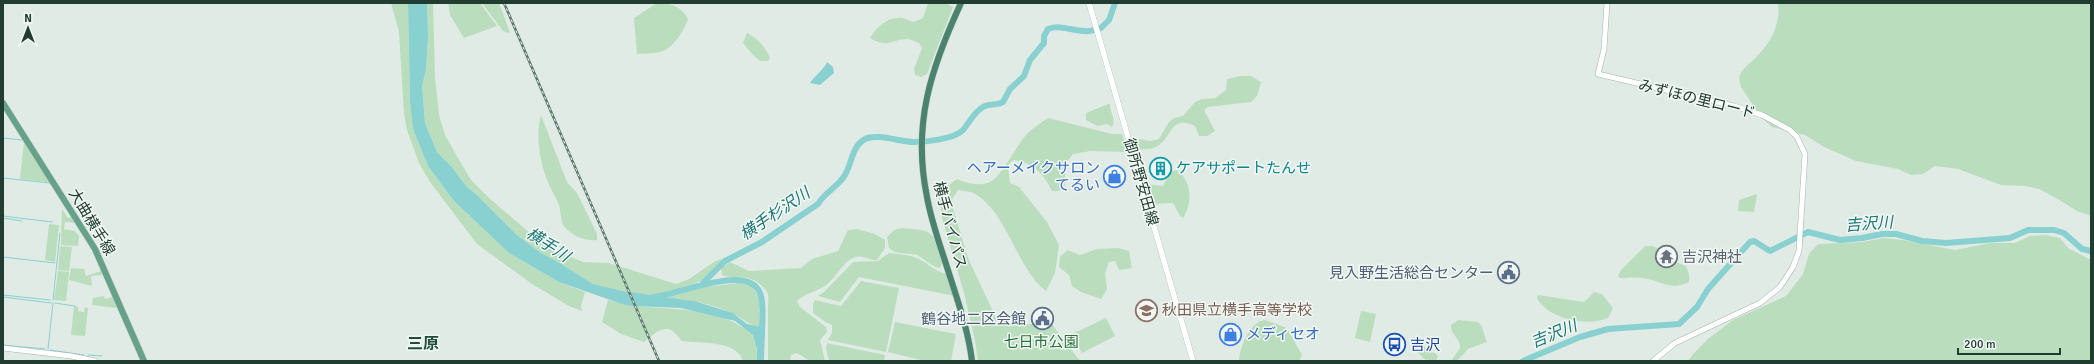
<svg xmlns="http://www.w3.org/2000/svg" width="2094" height="364" font-family="Signika,'Noto Sans JP',sans-serif">
<rect width="100%" height="100%" fill="#e1ebe5"/>
<!-- green -->
<path fill="#baddbe" d="M391,3h17v2l2,97 3,27 15,37 25,34 56,53 50,29 26,10 -4,14 1,5 -13,-5 -37,-22 -55,-40 -47,-62 -11,-19 -12,-33 -3,-16 -5,-82z
M427,3h6l2,74 4,38 6,20 13,23 13,22 18,18 48,41 21,13 25,10 26,1 67,21 13,-5 25,-17 9,-4 -2,4 -19,19 -46,14 -23,-2 -40,-9 -35,-22 -17,-9 -24,-18 -39,-39 -11,-9 -16,-21 -14,-14 -12,-29 -3,-37 4,-16 2,-34z
M448,3h32l17,23 -33,12 -14,-23z
M482,3h17l11,29 -2,1 -5,-2z
M657,3c14,0 24,3 31,16 -3,10 -14,28 -25,32 -7,3 -18,2 -26,3l-3,-36z
M928,3h17l8,4 -26,67 -6,3 -6,-2 -1,-6 8,-21 -3,-5c-3,-1 -8,-4 -12,-4 -15,0 -19,10 -37,-1 6,-10 16,-20 28,-20 5,-1 11,3 16,4l9,-4z
M1778,3h313v213l-14,-5 -21,-13 -17,-9 -14,-3 -24,-1 -43,-16 -23,-3 -12,8 -12,1 -13,-6 -42,-8 -32,-14 -19,-12 -33,-8 -12,-11 -19,-29 -2,-9c2,-8 7,-11 13,-17 17,-15 29,-35 26,-58z
M747,33c10,5 18,13 23,25l-2,3h-8l-7,-6 -10,-12z
M1240,76h11l10,6 -4,14 -6,6 -43,5 -4,3 11,21 -8,5h-8l-4,-10c-33,-15 -18,27 -56,23l-2,-5 2,-5 11,2 9,-2 10,-17 5,-4 9,-2 12,-14 7,-3 13,-1 11,-8 1,-11z
M1108,104h2c-1,8 7,14 2,23l-5,-3 -9,2 -12,-6v-7z
M541,115l26,67 10,11 20,41v6c-11,2 -27,-5 -33,-14 -4,-6 -3,-15 -5,-21 -3,-8 -8,-15 -11,-23 -8,-18 -13,-48 -7,-67z
M1048,118l64,16h10l6,18 -37,-1 -18,3 -8,10v21l-6,6h-7c-8,-17 -19,-29 -39,-31l-5,5 2,18 9,4 28,35 12,23 -4,28 -9,18c-29,-21 -39,-81 -73,-98 -4,-2 -10,-2 -15,-3l-7,11 17,57 29,62c9,4 25,5 35,4 8,0 11,-3 19,-1l29,38h-102l-3,-21 -11,-47 -22,-75 -2,-15 -3,-9 20,-15c10,4 22,8 33,3 13,-7 26,-37 38,-49 6,-6 13,-10 20,-15z
M24,142l25,39 -1,1 -28,-3z
M1177,170c15,12 16,32 6,48l-3,-2 -7,-13 -19,1 -8,-20 17,2 7,-14z
M1757,194l-3,18 -16,-1 1,-11z
M62,209l6,9 3,-1 4,6 -10,-1 -1,7 11,2 4,5 -1,10 -17,-1z
M49,224l10,1 -4,37 -10,-2z
M902,228c24,3 30,-1 38,24 2,6 3,11 0,16 -9,-1 -15,-9 -23,-13 -10,-3 -20,1 -28,-7l-2,-11 7,-7z
M857,229l18,5 10,6v8l-8,12c-7,1 -13,-5 -21,-3 -13,3 -20,22 -31,29 -9,6 -20,7 -28,15l3,6 26,20 1,5 -7,8 5,21h-15l-13,-8 -6,2 -1,6h-22v-56c1,-7 1,-12 -4,-17 -15,-16 -25,-7 -42,-13l-1,-7 9,-6 19,9 52,-3 11,-9 26,-8 10,-21z
M2046,235l14,3 8,10 23,12v101h-403l6,-8 15,-15 24,-18 53,-24 17,-22 6,-20 9,-10 44,-2 22,-4 19,2 52,10 35,-7h25l15,-7z
M60,246l12,1 -3,24 -11,-1z
M1645,246h8l18,7 4,9 11,4 3,8v8c-18,9 -28,-1 -46,-4 -8,-1 -15,0 -23,0l-2,-2 3,-6z
M1119,248l10,3 3,17 -13,2 -4,-9 -6,1 -4,12 2,15 -6,10 -20,-7 -9,-6 -3,-11 -10,-8 1,-10 7,-7 13,5 17,-6z
M889,253c9,1 19,2 28,5 11,5 18,14 30,16l8,22 -96,-19 -19,25 -22,-6 7,-5 28,-29 25,-1z
M71,268l13,1 2,7 15,-5 1,4 -11,1 1,10 -23,-6z
M58,271l11,1 -3,29 -12,-1z
M861,281l38,7 -13,64 -58,-12 4,-7v-8l-7,-3 -12,-9v-9l2,-4 26,6z
M739,283l13,3 7,12 1,29c-12,-2 -17,-9 -28,-14 -20,-9 -45,-14 -67,-16l32,-9z
M1594,292l8,2 11,14 -5,10c-21,9 -60,1 -71,-20l1,-3 46,7z
M104,296l1,3 8,-2 4,11 -25,-3 1,-7z
M608,300c43,14 94,1 134,27 3,2 8,4 10,7 5,7 5,19 5,27h-14c-7,-22 -43,-17 -61,-20 -4,-3 -5,-7 -9,-10 -11,-7 -22,6 -29,11l-23,-8 -19,-12z
M74,306l4,1v4l6,1 1,-5 3,1 -3,28 -14,-1z
M1361,311l15,3 -6,28 -15,-4z
M1106,318l9,18 -33,17 -10,-19z
M1265,320l22,8 15,27 -3,6h-60c1,-14 10,-39 26,-41z
M1458,320l20,2 3,3 6,17 -19,7 -11,12h-6l9,-13c1,-10 -10,-13 -9,-23z
M895,322l61,12 -5,27h-26l-37,-9z
M827,343l58,12 -1,6h-55l-3,-13z
M1418,345l5,1 7,6 5,1 3,3 -2,5 -12,-2 -9,-10z"/>
<!-- water -->
<path fill="#89d0d0" d="M408,3h19l1,33 -2,34 -4,16 3,37 12,29 14,14 16,21 11,9 39,39 24,18 17,9 35,22 30,7 71,10 39,12 14,11 18,4 -1,33h-7v-12l-4,-14 -18,-14 -54,-13 -50,-2 -12,-3 -60,-21 -50,-29 -56,-53 -25,-34 -15,-37 -3,-27z
M827,62l6,5 1,6 -14,12 -10,-2c4,-7 13,-12 17,-21z"/>
<g fill="none" stroke-linecap="round" stroke-linejoin="round">
<!-- stream -->
<path stroke="#89d0d0" stroke-width="1" d="M3,138l19,2
M3,178l47,5
M3,216l49,6
M3,218l19,3
M3,257l52,6
M3,295l47,5
M3,297l48,6
M53,300l7,-67
M55,303l20,3
M3,345l42,4
M48,349l5,-46
M50,350l34,5
M88,355l14,1"/>
<!-- river -->
<path stroke="#89d0d0" stroke-width="6" d="M1101,28l8,-8 6,-17
M703,283l22,-22 37,-19 56,-38c7,-12 20,-17 27,-29 7,-12 7,-29 20,-36 11,-6 36,3 49,3 11,0 41,-3 49,-12 7,-8 10,-17 20,-23 6,-4 14,-1 20,-5l7,-13 14,-13 6,-16 14,-17v-7l4,-7c16,-6 33,7 49,0
M653,297c22,-1 99,-37 108,-1 3,12 1,26 1,39
M1523,361l57,-24 28,-8 71,-5 18,-17 11,-18 42,-47 4,-1 16,10 38,-19 32,8 22,-2 20,-4h14l26,7 24,2 64,-5 18,-8h26l10,3 18,16 9,2"/>
<defs>
<path id="tertiary" d="M1607,3l-3,46 -6,25 136,32 28,9 28,15 7,7 8,17 -6,97 -6,16 -13,20 -20,16 -85,40 -22,18
M3,348l68,8 24,5"/>
<path id="secondary" d="M1089,3l104,358"/>
<path id="primary" d="M3,103l92,146 49,112"/>
<path id="trunk" d="M961,3c-30,65 -49,121 -34,194 4,23 12,45 19,67 10,32 22,64 26,97"/>
</defs>
<!-- tertiary casing -->
<use href="#tertiary" stroke="#a4b3ab" stroke-width="6"/>
<!-- secondary casing -->
<use href="#secondary" stroke="#9fb7ab" stroke-width="6"/>
<!-- primary casing -->
<use href="#primary" stroke="#c1c8c5" stroke-width="7"/>
<!-- trunk casing -->
<use href="#trunk" stroke="#c1c8c5" stroke-width="7"/>
<!-- tertiary -->
<use href="#tertiary" stroke="#fff" stroke-width="5"/>
<!-- secondary -->
<use href="#secondary" stroke="#fff" stroke-width="5.5"/>
<!-- primary -->
<use href="#primary" stroke="#66a189" stroke-width="6"/>
<!-- trunk -->
<use href="#trunk" stroke="#4a846e" stroke-width="6"/>
<defs>
<path id="rail" d="M504,3l155,358"/>
</defs>
<!-- rail casing -->
<use href="#rail" stroke="#5c786c" stroke-width="2.5"/>
<!-- rail -->
<use href="#rail" stroke="#f1f8f4" stroke-width="1" stroke-dasharray="3" stroke-linecap="butt"/>
</g>
<!-- icons -->
<defs>
<symbol id="building-ring" viewBox="-11 -11 22 22"><circle r="9.5" fill="#f1f8f4" stroke="#0f9aa8" stroke-width="1.5"/><path d="M-4-6H4V6H1V3H-1V6H-4ZM-2.5-4.3h1.7v1.8h-1.7ZM.8-4.3h1.7v1.8H.8ZM-2.5-1h1.7V.8h-1.7ZM.8-1h1.7V.8H.8Z" fill="#0f9aa8"/></symbol>
<symbol id="shop-ring" viewBox="-11 -11 22 22"><circle r="9.5" fill="#f1f8f4" stroke="#3f7fe0" stroke-width="1.5"/><path d="M-5-2.5h2.3a2.7 3.5 0 0 1 5.4 0H5L5.5 6h-11ZM-1.5-2.5h3a1.5 2.3 0 0 0-3 0Z" fill="#3f7fe0"/></symbol>
<symbol id="temple-ring" viewBox="-11 -11 22 22"><circle r="9.5" fill="#f1f8f4" stroke="#6b7280" stroke-width="1.5"/><path d="M0-6L5-2H3V0L6.5 2.5H4V6H1.5V3h-3V6H-4V2.5H-6.5L-3 0V-2H-5Z" fill="#6b7280"/></symbol>
<symbol id="civic-ring" viewBox="-11 -11 22 22"><circle r="9.5" fill="#f1f8f4" stroke="#5c6f8a" stroke-width="1.5"/><path d="M-.6-6.5H3V-4.5H.6V-3L4-1V1h2V6H-6V1h2V-1L-.6-3ZM-1.2 2.5V6h2.4V2.5Z" fill="#5c6f8a"/></symbol>
<symbol id="school-ring" viewBox="-11 -11 22 22"><circle r="9.5" fill="#f1f8f4" stroke="#8d6e63" stroke-width="1.5"/><path d="M0-5L7-2L0 1L-7-2ZM-4 1L0 2.5L4 1V4Q0 6-4 4Z" fill="#8d6e63"/></symbol>
<symbol id="bus-ring" viewBox="-11 -11 22 22"><circle r="9.5" fill="#f1f8f4" stroke="#1a4fb4" stroke-width="1.5"/><path d="M-5-6H5V4H4V6H2V4H-2V6H-4V4H-5ZM-3.5-4V0h7V-4ZM-3.5 1.2v1.5H-2V1.2ZM2 1.2v1.5H3.5V1.2Z" fill="#1a4fb4"/></symbol>
</defs>
<g fill-rule="evenodd">
<use href="#building-ring" x="1148" y="156" width="25" height="25"/>
<use href="#shop-ring" x="1102" y="164" width="25" height="25"/>
<use href="#temple-ring" x="1654" y="244" width="25" height="25"/>
<use href="#civic-ring" x="1496" y="260" width="25" height="25"/>
<use href="#school-ring" x="1134" y="298" width="25" height="25"/>
<use href="#civic-ring" x="1030" y="306" width="25" height="25"/>
<use href="#shop-ring" x="1218" y="322" width="25" height="25"/>
<use href="#bus-ring" x="1382" y="332" width="25" height="25"/>
</g>
<g text-anchor="middle" dominant-baseline="central" stroke-width="3" stroke-linejoin="round" paint-order="stroke">
<!-- street labels -->
<g font-size="15" fill="#213c31" stroke="#f1f8f4">
<text transform="translate(1697 99) rotate(14)">みずほの里ロード</text>
<text transform="translate(1141 182) rotate(74)">御所野安田線</text>
<text transform="translate(92 222) rotate(59)">大曲横手線</text>
<text transform="translate(950 225) rotate(75)">横手バイパス</text>
</g>
<!-- shop labels -->
<g font-size="15" fill="#366cbe" stroke="#f1f8f4" text-anchor="end">
<text x="1100" y="168">ヘアーメイクサロン<tspan x="1100" dy="17">てるい</tspan></text>
<text x="1246" y="334" text-anchor="start">メディセオ</text>
</g>
<!-- culture labels -->
<g font-size="15" fill="#0d838f" stroke="#f1f8f4" text-anchor="start">
<text x="1176" y="168">ケアサポートたんせ</text>
</g>
<!-- worship labels -->
<g font-size="15" fill="#5b616d" stroke="#f1f8f4" text-anchor="start">
<text x="1682" y="257">吉沢神社</text>
</g>
<!-- service labels -->
<g font-size="15" fill="#4e5e75" stroke="#f1f8f4" text-anchor="end">
<text x="1494" y="273">見入野生活総合センター</text>
<text x="1026" y="319">鶴谷地二区会館</text>
</g>
<!-- education labels -->
<g font-size="15" fill="#785e54" stroke="#f1f8f4" text-anchor="start">
<text x="1162" y="310">秋田県立横手高等学校</text>
</g>
<!-- park labels -->
<g font-size="15" fill="#2c723d" stroke="#f1f8f4">
<text x="1041" y="342">七日市公園</text>
</g>
<!-- transit labels -->
<g font-size="15" fill="#164399" stroke="#f1f8f4" text-anchor="start">
<text x="1410" y="345">吉沢</text>
</g>
<!-- water labels -->
<g font-size="16" font-style="italic" fill="#1c7577" stroke="#f1f8f4">
<text transform="translate(775 214) rotate(-34)">横手杉沢川</text>
<text transform="translate(1869 224) rotate(-4)">吉沢川</text>
<text transform="translate(548 245) rotate(33)">横手川</text>
<text transform="translate(1554 334) rotate(-22)">吉沢川</text>
</g>
<!-- neighbourhood labels -->
<g font-size="16" font-weight="bold" fill="#1e4e3b" stroke="#f1f8f4">
<text x="423" y="344">三原</text>
</g>
</g>
<!-- border -->
<rect width="2094" height="364" fill="none" stroke="#213c31" stroke-width="8"/>
<!-- north arrow -->
<g transform="translate(28 28)" stroke="#f1f8f4" stroke-width="3" paint-order="stroke">
<path d="M0-3L7 15L0 10L-7 15Z" fill="#213c31"/>
<text y="-6" font-size="11" font-weight="bold" text-anchor="middle" fill="#213c31">N</text>
</g>
<!-- scale -->
<path d="M1958 348v6h102v-6" fill="none" stroke="#213c31" stroke-width="2"/>
<text x="1964" y="348" font-size="12" fill="#213c31" stroke="#f1f8f4" stroke-width="3" paint-order="stroke">200 m</text>
</svg>
